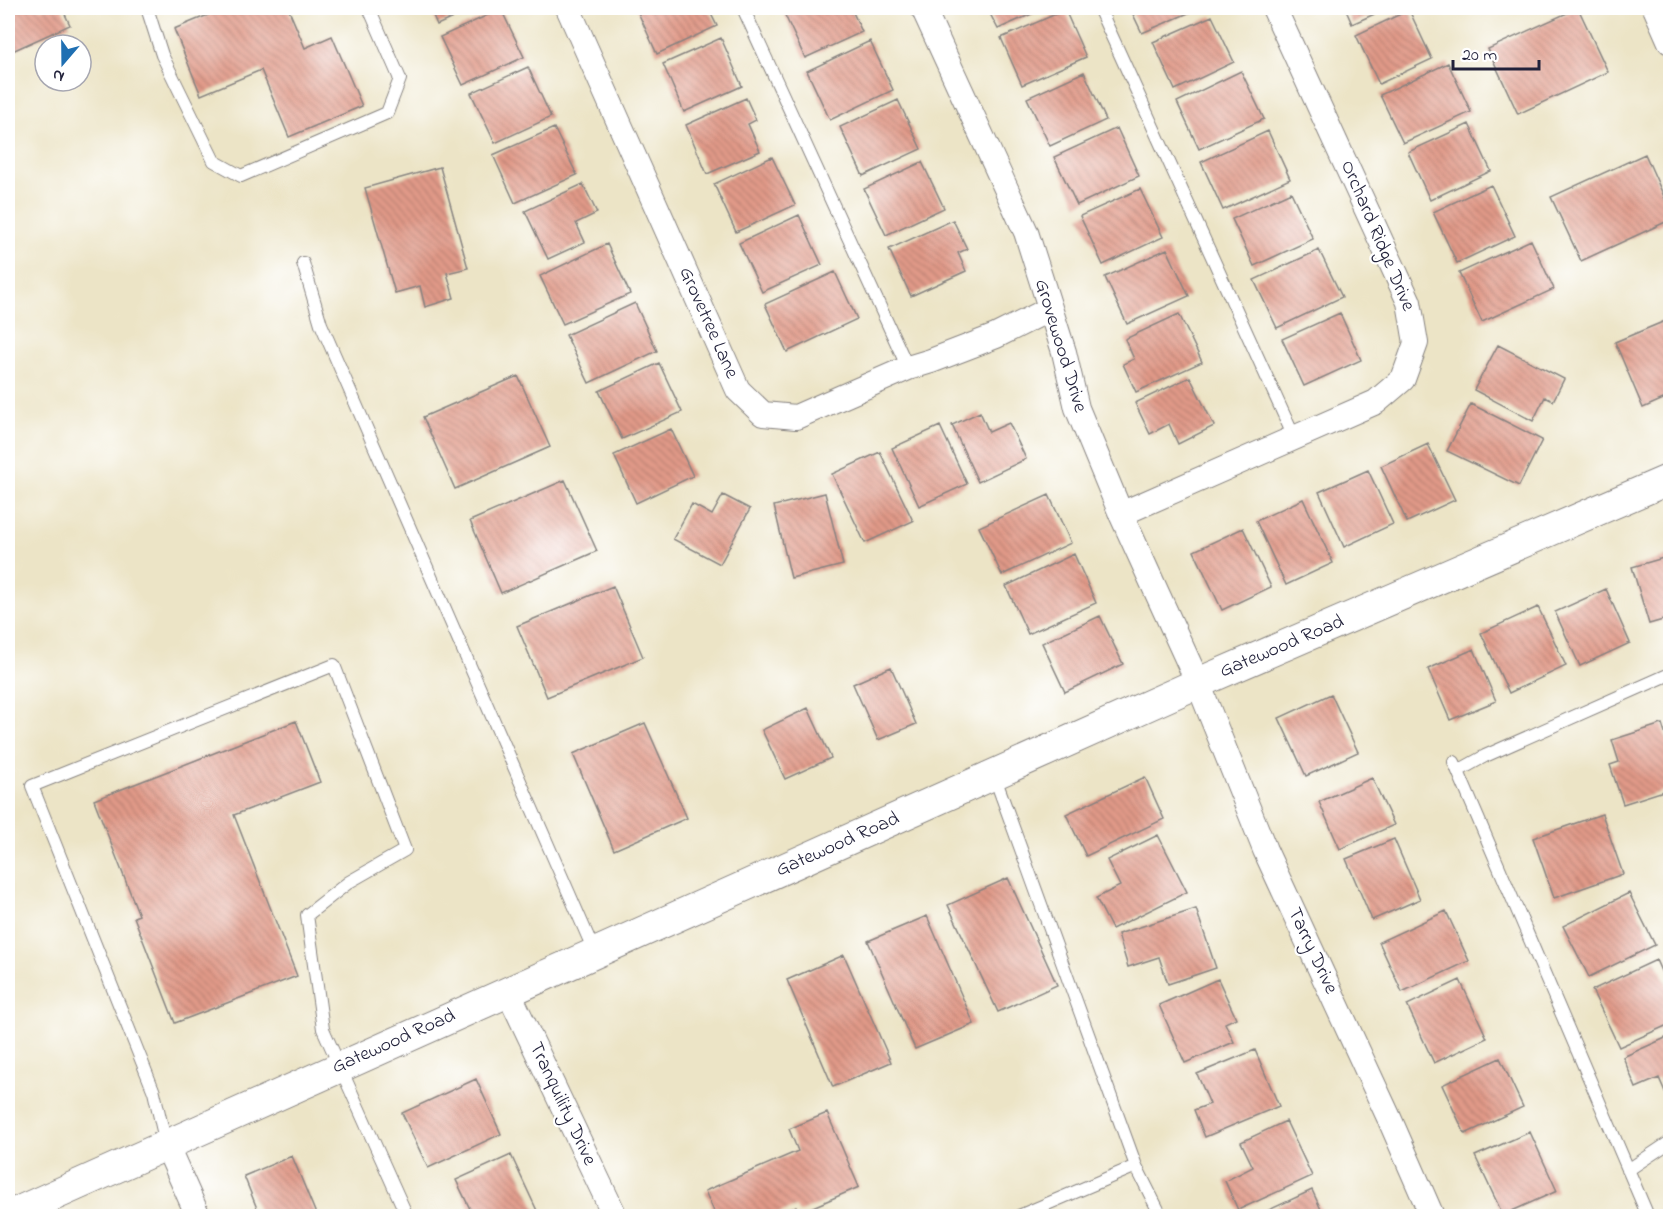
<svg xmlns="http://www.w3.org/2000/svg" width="1678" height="1224" font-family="'Indie Flower',sans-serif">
<defs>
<pattern id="building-back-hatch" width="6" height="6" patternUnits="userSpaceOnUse" patternTransform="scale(1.5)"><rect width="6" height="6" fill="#e19a88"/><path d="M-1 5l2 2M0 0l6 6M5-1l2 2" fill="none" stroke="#b67d70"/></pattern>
</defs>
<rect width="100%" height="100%" fill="#fff"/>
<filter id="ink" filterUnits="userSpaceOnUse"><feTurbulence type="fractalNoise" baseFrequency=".0167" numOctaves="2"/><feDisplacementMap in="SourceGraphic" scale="12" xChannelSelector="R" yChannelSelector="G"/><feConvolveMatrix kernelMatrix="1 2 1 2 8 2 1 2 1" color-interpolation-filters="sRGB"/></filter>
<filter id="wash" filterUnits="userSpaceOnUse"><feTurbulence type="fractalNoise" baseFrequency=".008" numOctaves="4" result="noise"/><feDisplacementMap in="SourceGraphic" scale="24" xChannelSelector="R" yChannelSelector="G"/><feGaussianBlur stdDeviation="1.35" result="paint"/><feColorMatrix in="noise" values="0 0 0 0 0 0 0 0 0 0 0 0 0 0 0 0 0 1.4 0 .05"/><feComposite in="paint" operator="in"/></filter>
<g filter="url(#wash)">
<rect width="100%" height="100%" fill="#ece4c6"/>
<g id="blocks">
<!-- building -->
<path fill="url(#building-back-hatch)" d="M8,8h54l8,17 -62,28z
M225,8h63l17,40 27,-12 30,70 -73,31 -28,-67 -60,25 -27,-66z
M430,8h45l-38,17z
M636,8h72l9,18 -60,28z
M791,8h60l11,24 -57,26 -22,-47z
M987,8h58l-47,21z
M1130,8h70l-58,25z
M1345,8h43l-36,16z
M1578,8l30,64 -90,42 -30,-65z
M501,9l23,48 -61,28 -23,-48z
M1065,10l21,47 -64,28 -21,-47z
M1409,10l23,49 -53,25 -23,-49z
M1212,16l22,46 -59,28 -22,-48z
M721,38l21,48 -58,26 -21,-48z
M870,41l23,49 -63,30 -23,-49z
M1448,63l23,49 -68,31 -23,-48z
M528,67l23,50 -56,26 -24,-50z
M1241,71l23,48 -65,30 -22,-47z
M1084,72l22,48 -56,26 -23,-48z
M746,98l10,22 -8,4 12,27 -53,23 -21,-49z
M898,100l23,49 -58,27 -23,-49z
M1469,124l22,47 -61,29 -22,-48z
M554,128l23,47 -62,28 -22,-48z
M1117,128l22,48 -62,29 -23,-48z
M1268,131l22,48 -67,31 -22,-48z
M1645,154l25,56v10l-89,41 -30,-64z
M772,157l23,48 -59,27 -22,-48z
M922,162l22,46 -58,27 -22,-46z
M440,167l28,101 -21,5 7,25 -29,9 -5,-21 -25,7 -30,-105z
M583,184l14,29 -21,10 9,19 -37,17 -23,-48z
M1491,185l24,51 -58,27 -24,-51z
M1140,189l23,48 -60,28 -23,-49z
M1291,192l22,47 -59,27 -22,-47z
M799,215l23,50 -60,27 -23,-49z
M953,220l14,29 -9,4 8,18 -55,25 -22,-47z
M1531,240l23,49 -72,33 -23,-49z
M607,244l23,50 -67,30 -23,-48z
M1167,249l22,47 -62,28 -22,-47z
M1319,250l23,47 -65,31 -23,-48z
M835,272l22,47 -70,33 -22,-48z
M635,303l22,48 -68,32 -23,-48z
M1340,313l21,47 -57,26 -22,-47z
M1179,314l23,48 -66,30 -13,-28 11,-5 -9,-20z
M1670,319v77l-27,12 -28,-66z
M1498,345l66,34 -11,22 -8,-4 -12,24 -59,-31z
M659,363l23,49 -60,27 -23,-48z
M518,376l32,71 -95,42 -32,-72z
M1190,377l24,49 -36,18 -9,-20 -19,10 -15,-31z
M1471,404l71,36 -23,46 -72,-35z
M980,412l9,20 20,-9 17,36 -48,23 -26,-57z
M940,426l27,58 -48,22 -27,-58z
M671,429l22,47 -57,27 -22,-48z
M1428,444l27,56 -48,22 -26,-56z
M880,452l33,69 -48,22 -33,-69z
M1368,470l25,54 -49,23 -25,-55z
M565,480l32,71 -96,42 -31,-72z
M825,493l18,72 -52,13 -17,-72z
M723,495l27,14 -30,55 -47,-25 19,-35 20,11z
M1049,495l22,48 -69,32 -23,-48z
M1303,499l30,64 -47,22 -30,-64z
M1243,528l28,59 -49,23 -28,-59z
M1074,554l22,49 -68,31 -22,-48z
M1670,556v62l-21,6 -17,-57z
M613,586l30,71 -96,40 -30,-71z
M1606,589l24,54 -50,23 -25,-54z
M1538,607l28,59 -57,27 -28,-60z
M1100,616l23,48 -58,28 -23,-49z
M1474,649l22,52 -46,19 -22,-51z
M891,667l25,57 -38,16 -25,-56z
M1331,694l27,58 -52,24 -27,-58z
M808,708l23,50 -46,21 -23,-49z
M296,721l24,61 -86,33 63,161 -122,47 -41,-106 5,-2 -45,-115z
M645,723l42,95 -73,32 -41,-96z
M1662,724l8,25v40l-47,15 -13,-39 9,-3 -7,-22z
M1145,777l19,42 -78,37 -20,-42z
M1372,778l22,47 -54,24 -21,-47z
M1602,814l21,60 -69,24 -21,-60z
M1158,835l29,57 -75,37 -16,-31 24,-12 -13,-26z
M1394,839l26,60 -48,21 -26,-61z
M1008,878l49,107 -59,27 -50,-107z
M1629,893l26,52 -66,32 -26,-51z
M1196,909l20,59 -48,16 -9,-27 -31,10 -10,-33z
M1446,911l23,50 -67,31 -23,-50z
M927,916l47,108 -59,25 -47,-108z
M844,955l47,107 -58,25 -46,-107z
M1656,960l14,31v33l-51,23 -27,-57z
M1218,979l18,39 -11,5 9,19 -49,21 -26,-58z
M1460,980l27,58 -53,25 -27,-58z
M1670,1036v67l-11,-25 -23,10 -13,-31z
M1255,1050l24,56 -74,31 -11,-27 16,-6 -13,-30z
M1500,1058l23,49 -58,27 -23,-49z
M476,1079l25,55 -73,34 -26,-55z
M827,1113l32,74 -60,26 -3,-6 -24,9h-56l-11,-25 93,-40 -9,-22z
M1286,1121l26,55 -74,34 -13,-29 28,-14 -12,-25z
M1530,1132l27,59 -54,24 -28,-59z
M511,1155l28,60 -4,1h-80l15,-7 -14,-29z
M292,1156l24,58 -6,2h-50l-16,-40z
M1312,1190l12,26h-68z"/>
</g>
</g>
<g filter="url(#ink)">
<use href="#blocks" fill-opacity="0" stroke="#878380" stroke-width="1.5"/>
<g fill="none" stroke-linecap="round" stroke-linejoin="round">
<defs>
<path id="service" d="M147,8l15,47 52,106 27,15 146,-63 13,-34 -31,-71
M743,8l165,360
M1099,8l195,429
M303,263l18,61 274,629
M1454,762l194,454
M1458,771l27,-15 185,-82
M994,775l142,391 25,50
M166,1144l-12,-52 -122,-306 302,-121 71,185 -56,32 -42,33 16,114 84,187
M1628,1170l42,-28
M1019,1216l117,-50"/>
<path id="minor" d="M568,8l170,382 25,24 33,3 112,-49 23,-7 65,-25 54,-27
M923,8l103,224 38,120 13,56 44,106 77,169 67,167 125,270 42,96
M1655,8l15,34
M1121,514l255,-112 27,-23 13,-36 -7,-41 -135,-294
M508,991l107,225
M166,1144l32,72"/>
<path id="tertiary" d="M8,1216l1190,-533 472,-204"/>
</defs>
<!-- service casing -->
<use href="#service" stroke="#878380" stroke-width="14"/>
<!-- minor casing -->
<use href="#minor" stroke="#878380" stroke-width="26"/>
<!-- tertiary casing -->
<use href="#tertiary" stroke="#878380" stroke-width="32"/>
<!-- service -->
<use href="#service" stroke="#fff" stroke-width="12"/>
<!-- minor -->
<use href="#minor" stroke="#fff" stroke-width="24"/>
<!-- tertiary -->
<use href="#tertiary" stroke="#fff" stroke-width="30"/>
</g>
</g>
<g text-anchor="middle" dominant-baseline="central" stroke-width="4.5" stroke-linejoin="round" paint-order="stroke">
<!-- street labels -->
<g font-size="20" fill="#22223b" stroke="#fff">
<text transform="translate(1377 236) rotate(67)">Orchard Ridge Drive</text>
<text transform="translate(708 323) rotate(66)">Grovetree Lane</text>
<text transform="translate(1060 346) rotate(73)">Grovewood Drive</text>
<text transform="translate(1282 647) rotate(-23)">Gatewood Road</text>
<text transform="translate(838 845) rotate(-24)">Gatewood Road</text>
<text transform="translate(1312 951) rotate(65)">Tarry Drive</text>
<text transform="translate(394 1042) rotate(-24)">Gatewood Road</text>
<text transform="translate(562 1104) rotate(65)">Tranquility Drive</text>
</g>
</g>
<!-- margin -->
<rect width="1678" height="1224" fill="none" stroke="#fff" stroke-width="30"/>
<!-- north arrow -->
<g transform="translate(63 63) rotate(200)"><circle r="28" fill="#ffffff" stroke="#a7a7b1" stroke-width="1.5"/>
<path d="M0-4.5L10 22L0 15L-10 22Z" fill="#1f6fb2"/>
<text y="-9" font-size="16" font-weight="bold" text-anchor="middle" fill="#22223b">N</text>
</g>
<!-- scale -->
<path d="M1453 60v9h86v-9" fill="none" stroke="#22223b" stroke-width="3"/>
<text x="1462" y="60" font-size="18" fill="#22223b" stroke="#ffffff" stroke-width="4.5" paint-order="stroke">20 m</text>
</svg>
